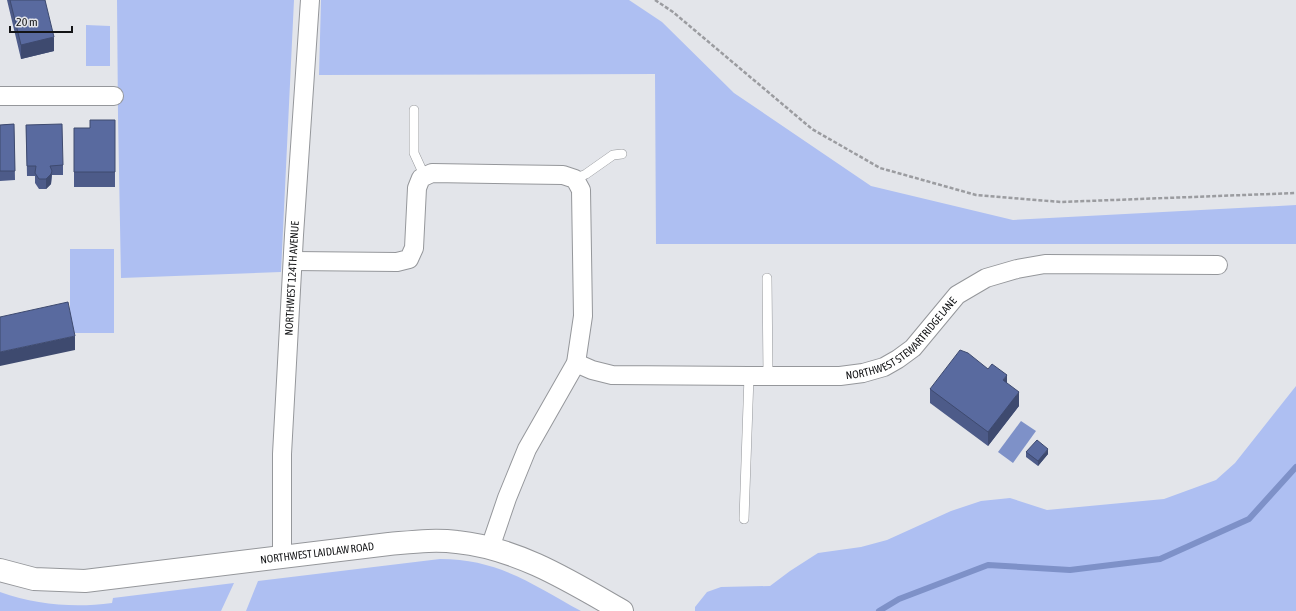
<svg xmlns="http://www.w3.org/2000/svg" width="1296" height="611" font-family="'Asap Condensed',sans-serif">
<rect width="100%" height="100%" fill="#e3e5ea"/>
<!-- green -->
<path fill="#aebff2" d="M117,0h177l-13,272 -160,6 -3,-162z
M321,0h308l33,22 72,71 137,93 142,34 283,-15v39h-640l-1,-170 -336,1z
M86,25l24,1v40h-24z
M70,249h44v84h-44z
M1296,386v225h-601v-4l12,-15 14,-5 49,-1 20,-15 28,-18 43,-6 26,-7 64,-29 30,-10 29,-3 37,12 117,-11 52,-19 19,-17z
M440,559c58,0 92,25 141,52h-335l12,-30z
M234,583l-13,28h-221v-19c37,13 74,16 112,11l1,-5z"/>
<!-- water -->
<path fill="#7e91c8" d="M1021,421l15,10 -23,32 -15,-11z"/>
<g fill="none" stroke-linecap="round" stroke-linejoin="round">
<!-- stream -->
<path stroke="#7e91c8" stroke-width="6" d="M879,611l20,-12 89,-34 82,5 90,-11 89,-40 47,-52"/>
<defs>
<path id="service" d="M414,110v43l11,24
M575,179l11,-5 27,-19 9,-1
M767,278l1,97
M744,519l5,-143"/>
<g id="minor">
<path d="M0,96h114"/>
<path d="M293,261l104,1 12,-3 5,-11 3,-60 4,-10 11,-5 131,2 12,4 6,11 2,126 -7,47 -49,86 -20,49 -17,50"/>
<path id="s1" d="M576,363l16,7 20,5 137,1h91l23,-3 21,-6 14,-8 15,-11 44,-53 29,-17 31,-9 28,-5 173,1"/>
<path id="s2" d="M282,557v-103l12,-219 16,-235"/>
</g>
<g id="tertiary">
<path id="s3" d="M0,570l34,9 51,2 304,-37c23,-2 45,-5 68,-2 60,6 113,39 165,69"/>
</g>
</defs>
<!-- service casing -->
<use href="#service" stroke="#95979b" stroke-width="10"/>
<!-- minor casing -->
<use href="#minor" stroke="#95979b" stroke-width="20"/>
<!-- tertiary casing -->
<use href="#tertiary" stroke="#95979b" stroke-width="24"/>
<!-- path -->
<path stroke="#9b9ca0" stroke-width="2.5" stroke-dasharray="4 2" stroke-linecap="butt" d="M655,0l18,12 139,117 68,39 96,27 85,7 235,-9"/>
<!-- service -->
<use href="#service" stroke="#fff" stroke-width="9"/>
<!-- minor -->
<use href="#minor" stroke="#fff" stroke-width="18"/>
<!-- tertiary -->
<use href="#tertiary" stroke="#fff" stroke-width="22"/>
</g>
<!-- wall -->
<path fill="#4d5b89" d="M7,0h38l9,51 -33,8z
M115,120v67h-41v-59h16z
M14,124l1,56 -15,1v-56z
M26,125l37,40v10h-11l-1,9 -5,5h-7l-4,-6v-7h-8z
M988,369l19,14 12,23 -31,40 -58,-43v-14z
M1026,452l22,2 -10,12 -12,-9z"/>
<!-- shaded-wall -->
<path fill="#3e4a6f" d="M54,37v14l-33,8v-14z
M52,171l-1,13 -5,5v-10z
M75,336v14l-75,16v-14z
M1007,375v14l-4,-9z
M1019,392v14l-31,40v-14z
M1048,449v5l-10,12v-5z"/>
<!-- building -->
<path fill="#596a9f" stroke="#3e4a6f" d="M10,0h35l9,37 -33,8z
M90,120h25v52h-41v-44h16z
M14,124l1,47h-15v-46z
M62,124l1,41 -13,1 2,5 -1,3 -5,5h-7l-4,-6 1,-7h-9l-1,-41z
M68,302l7,34 -75,16v-35z
M960,350l8,3 20,16 4,-5 15,11 -4,5 16,12 -31,40 -58,-43z
M1037,440l11,9 -10,12 -12,-9z"/>
<g text-anchor="middle" dominant-baseline="central" stroke-width="3.5" stroke-linejoin="round" paint-order="stroke">
<!-- street labels -->
<g font-size="11" fill="#131416" stroke="#e3e5ea">
<text stroke="none"><textPath href="#s2" startOffset="279">NORTHWEST 124TH AVENUE</textPath></text>
<text stroke="none"><textPath href="#s1" startOffset="341">NORTHWEST STEWARTRIDGE LANE</textPath></text>
<text stroke="none"><textPath href="#s3" startOffset="320">NORTHWEST LAIDLAW ROAD</textPath></text>
</g>
</g>
<!-- scale -->
<path d="M10 26v6h62v-6" fill="none" stroke="#131416" stroke-width="2"/>
<text x="16" y="26" font-size="12" fill="#131416" stroke="#e3e5ea" stroke-width="3" paint-order="stroke">20 m</text>
</svg>
